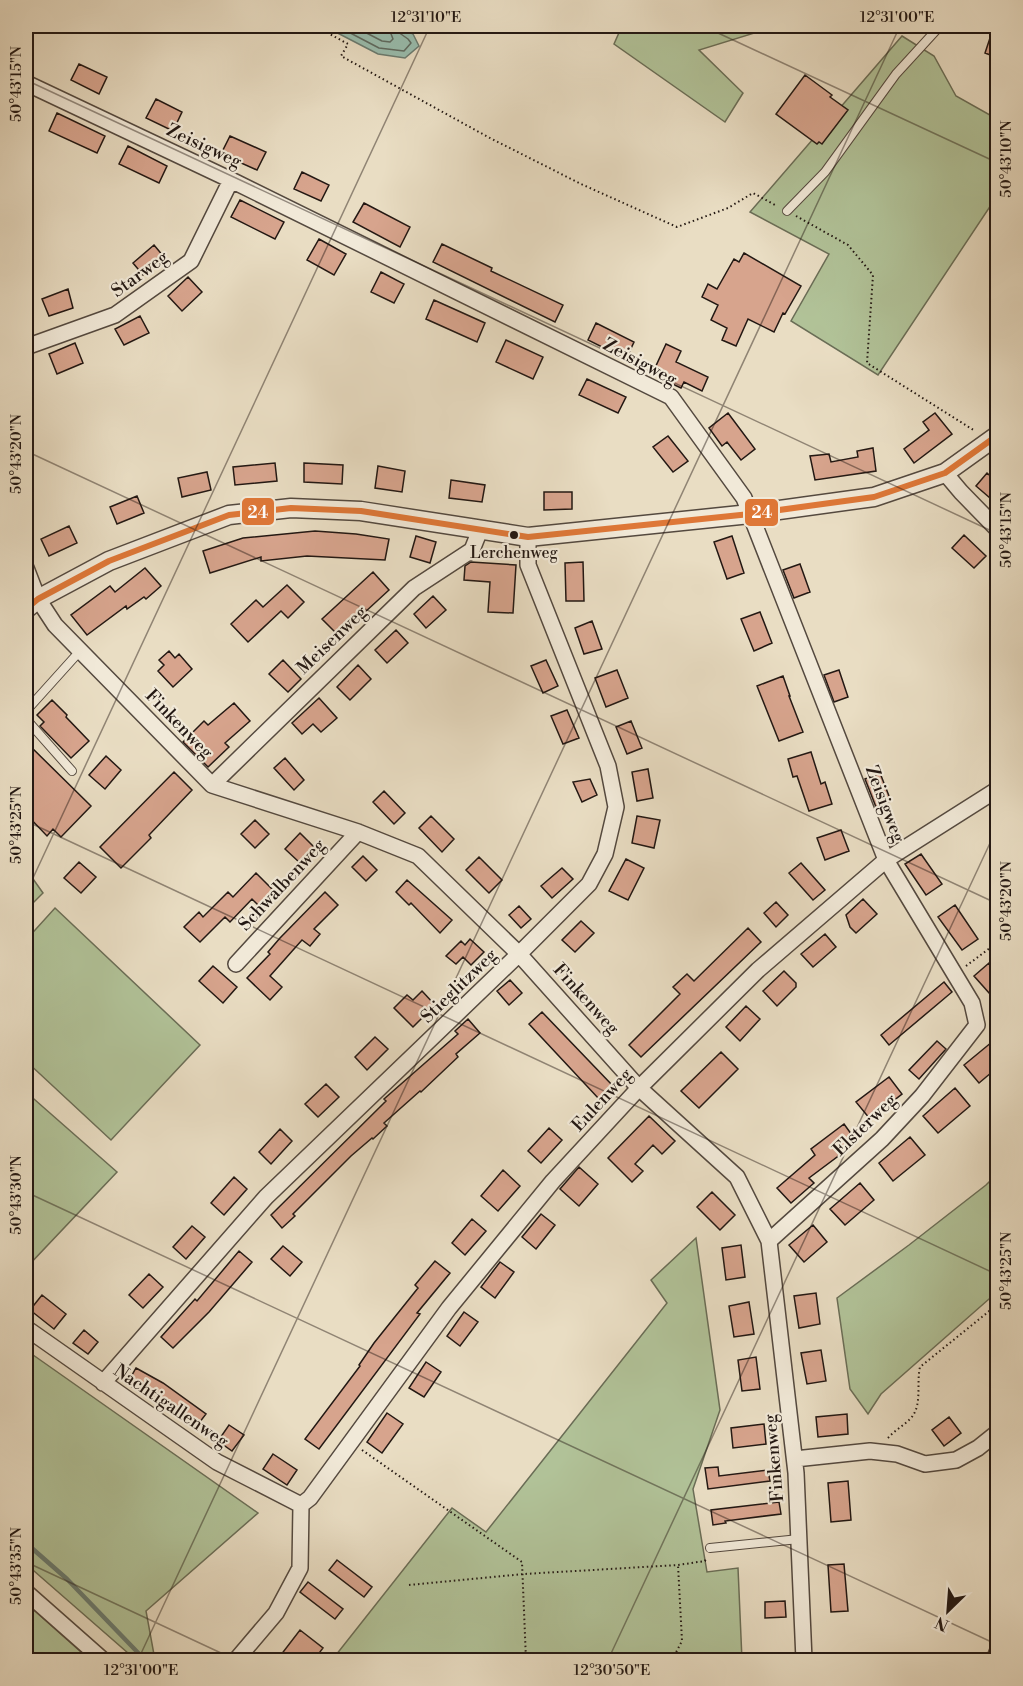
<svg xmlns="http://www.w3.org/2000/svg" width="1023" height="1686" font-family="'Libre Bodoni',serif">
<rect width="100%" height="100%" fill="#e9ddc3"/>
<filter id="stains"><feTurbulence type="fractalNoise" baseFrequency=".00333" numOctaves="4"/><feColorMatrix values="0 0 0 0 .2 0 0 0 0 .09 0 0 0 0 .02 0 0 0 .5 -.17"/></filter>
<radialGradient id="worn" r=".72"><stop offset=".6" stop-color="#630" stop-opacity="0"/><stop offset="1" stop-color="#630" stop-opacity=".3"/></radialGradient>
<!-- green -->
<path fill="#b1c298" stroke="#6a6d56" stroke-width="1.5" d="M622,26h155l-78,24 44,43 -18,29 -111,-78z
M902,36l32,20 22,40 41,23v77l-119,179 -87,-54 38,-67 -79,-42z
M26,869l17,24 -17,17z
M55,908l145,137 -89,95 -85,-79v-121z
M26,1092l91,80 -91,96z
M997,1174v118l-116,102 -13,20 -18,-25 -13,-91 72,-53 77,-60z
M696,1238l24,172 -27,79 14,83 31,-4 4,92h-410l120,-152 34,24 181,-229 -16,-23z
M26,1350l232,163 -112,98 9,49h-19l-110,-96z
M26,1603l64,57h-64z"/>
<!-- water -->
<path fill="#99bdae" stroke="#6a7b70" stroke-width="1.5" d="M324,26h74l15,8 6,12 -14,12 -27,-4z"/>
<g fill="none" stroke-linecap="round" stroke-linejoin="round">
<!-- shore -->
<path stroke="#5e6a60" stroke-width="1.5" d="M337,26l42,22 25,3 7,-8 -3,-4 -10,-7 -2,-6
M353,26l29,15 8,1 3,-3 -5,-13"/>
<!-- stream -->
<path stroke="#6a7b70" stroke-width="4.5" d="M26,1543l41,36 78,81"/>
</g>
<!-- building -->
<path fill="#d7a48d" stroke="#231813" stroke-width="1.5" d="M994,26h4v32l-13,-5z
M79,64l28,13 -8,17 -28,-14z
M805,75l27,20 -2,2 18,13 -26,34 -3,-2 -2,2 -41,-30z
M156,99l26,13 -9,19 -27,-13z
M57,113l48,23 -8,17 -48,-22z
M230,136l36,16 -9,18 -36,-16z
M128,146l39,20 -8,17 -40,-19z
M302,172l27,13 -8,16 -27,-12z
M240,200l44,22 -9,17 -44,-22z
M364,203l46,24 -10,20 -47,-25z
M319,239l27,15 -12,21 -27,-15z
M442,244l50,24 -1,3 72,34 -8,17 -122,-60z
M154,245l10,12 -21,18 -10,-12z
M744,253l57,33 -16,28 -2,-1 -9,19 -26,-13 -12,27 -14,-6 5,-12 -16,-8 7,-15 -16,-8 6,-13 9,5 17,-30 5,3z
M381,272l23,12 -10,19 -23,-11z
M188,277l14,15 -20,19 -14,-15z
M68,289l5,19 -24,8 -7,-17z
M434,300l51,23 -8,19 -51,-23z
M140,316l9,17 -25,12 -9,-16z
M596,323l38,19 -8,17 -38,-19z
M506,340l37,17 -10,22 -37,-17z
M75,343l8,20 -26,11 -8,-20z
M666,344l15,7 -5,11 32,15 -6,14 -18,-9 -3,6 -13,-6 3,-6 -16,-8z
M587,379l39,18 -8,16 -39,-18z
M728,413l27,36 -14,11 -14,-18 -5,4 -13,-18z
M935,413l17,21 -38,29 -10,-14 25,-19 -6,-8z
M668,436l20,25 -15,11 -20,-25z
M873,448l3,23 -61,9 -5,-24 19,-2 2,8 27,-5 -1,-6z
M275,463l2,18 -42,4 -2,-18z
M304,463l39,2 -1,19 -38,-2z
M378,466l27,5 -3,21 -27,-4z
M207,472l4,18 -29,7 -4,-19z
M987,473l11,10v7l-8,8 -14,-12z
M451,480l34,5 -3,17 -33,-4z
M544,492h28v17l-28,1z
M137,496l7,17 -27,11 -7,-17z
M69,526l8,17 -28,13 -8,-17z
M315,531l41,3 33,5 -4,21 -78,-4 -46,5v-4l-51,16 -7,-22 40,-13z
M964,535l22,21 -12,12 -22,-20z
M416,536l20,6 -6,21 -20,-6z
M732,536l12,37 -17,6 -13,-37z
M471,562l45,3 -3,48 -25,-1 2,-30 -26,-2 1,-14z
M583,562l1,39h-18l-1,-38z
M800,564l10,28 -16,6 -11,-28z
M145,568l16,18 -15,13 -2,-2 -17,12 -1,-3 -39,29 -16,-20 39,-29 5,6z
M373,572l16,18 -50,46 -17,-17z
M287,585l17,17 -16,16 -7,-7 -33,31 -17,-18 25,-24 7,7z
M433,596l13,14 -20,18 -12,-14z
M760,612l12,31 -18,8 -13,-32z
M592,621l10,28 -18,5 -9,-26z
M396,630l12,13 -21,20 -12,-13z
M169,651l6,7 4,-4 13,15 -19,18 -15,-16 6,-6 -5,-5z
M283,660l18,19 -13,13 -19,-18z
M546,660l12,26 -15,7 -12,-27z
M358,665l13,14 -21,21 -13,-13z
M617,670l11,28 -22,9 -11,-29z
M839,670l9,27 -14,5 -10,-27z
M783,676l7,20h-1l14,36 -24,9 -22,-55z
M319,698l18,20 -16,14 -8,-8 -11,10 -10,-11z
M52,700l15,15 -1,2 23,24 -18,17 -31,-32 4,-4 -7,-7z
M234,703l16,18 -25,22 4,4 -21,20 -25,-25 21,-21 4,4z
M567,710l12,28 -16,6 -12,-28z
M631,721l11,27 -15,6 -11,-27z
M26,742l65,64 -30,31 -8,-8 -6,7 -21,-22z
M811,752l10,32 4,-2 7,22 -23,7 -12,-35 -4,1 -5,-18z
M106,756l15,14 -16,19 -16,-14z
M285,758l19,22 -10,10 -20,-22z
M648,769l5,29 -16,3 -5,-29z
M174,772l18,18 -43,45 2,3 -30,30 -21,-21z
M880,773l11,28 -15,6 -11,-28z
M590,779l7,16 -15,7 -9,-20z
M384,791l21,22 -11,11 -21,-22z
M431,816l23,23 -12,13 -23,-24z
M637,816l23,4 -6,28 -22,-5z
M255,820l14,14 -14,14 -14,-14z
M841,830l8,21 -24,9 -8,-22z
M300,833l14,14 -15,15 -14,-13z
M921,854l21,30 -16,11 -21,-31z
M363,856l14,14 -11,11 -14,-14z
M479,857l23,23 -13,13 -23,-23z
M626,859l18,9 -16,32 -19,-9z
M79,862l17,15 -15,16 -17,-15z
M801,863l24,27 -12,10 -24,-27z
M562,868l11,11 -21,19 -11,-12z
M256,873l21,21 -15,15 -10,-10 -22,23 -5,-5 -25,25 -16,-15 15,-15 4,5 25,-25 5,5z
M407,880l45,40 -12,13 -29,-30 -2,2 -13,-13z
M325,892l13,13 -24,24 6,5 -10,12 -8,-6 -32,36 12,11 -12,13 -23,-22 23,-24 -2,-2 12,-14z
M863,899l14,15 -21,19 -6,-6 -4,-12z
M776,902l12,13 -12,12 -12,-14z
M955,905l23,34 -16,11 -24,-33z
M519,906l12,13 -10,9 -12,-13z
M581,921l13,12 -19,19 -13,-12z
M748,928l13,14 -120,115 -12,-12 51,-51 -7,-7 14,-13 7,7z
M825,934l11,13 -23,20 -12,-13z
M470,939l14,13 -13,13 -8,-8 -7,7 -10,-8 15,-15 4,4z
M989,963l9,10v30l-24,-27z
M213,966l24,21 -14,16 -24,-22z
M784,971l12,12v4l-19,19 -14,-15z
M510,980l12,13 -13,12 -12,-14z
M944,982l8,10 -63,53 -8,-10z
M422,991l13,14 -22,22 -19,-19 13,-13 6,5z
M746,1006l14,13 -20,22 -14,-14z
M542,1012l71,74 -14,13 -70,-75z
M468,1019l12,14 -24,21 2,3 -37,35 -1,-1 -36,32 3,3 -14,13 -1,-1 -21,18 -58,58 2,2 -13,12 -11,-13 115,-114 -2,-2 74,-65 -3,-3z
M375,1037l13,12 -21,21 -12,-13z
M998,1037v30l-19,16 -15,-18z
M937,1041l9,8 -27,30 -10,-9z
M721,1052l17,17 -39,39 -18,-17z
M889,1077l13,17 -32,25 -14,-17z
M326,1084l13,13 -21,20 -13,-13z
M955,1088l15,18 -32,27 -15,-17z
M649,1116l26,25 -13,13 -9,-9 -18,19 8,7 -11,11 -24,-24z
M844,1124l13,18 -48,36 5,5 -23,20 -14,-15 38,-33 -4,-6z
M549,1128l13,12 -21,23 -13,-12z
M280,1129l12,12 -21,23 -12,-12z
M910,1137l15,18 -32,26 -14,-18z
M579,1167l19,17 -19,22 -19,-17z
M503,1170l17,16 -22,25 -17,-15z
M234,1177l13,12 -23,26 -13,-12z
M860,1183l14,17 -29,25 -15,-16z
M712,1192l23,23 -15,15 -23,-23z
M541,1214l14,11 -19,24 -14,-12z
M472,1219l14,12 -21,24 -13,-12z
M813,1225l14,17 -23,20 -15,-17z
M192,1226l13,11 -19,22 -13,-12z
M741,1245l4,32 -19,3 -4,-32z
M283,1246l19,16 -12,14 -19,-17z
M239,1251l13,11 -43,50 -36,36 -12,-11 34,-38 2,2z
M435,1261l15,12 -33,40 3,1 -101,135 -14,-10 55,-73 -1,-1 15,-22 44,-55 -3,-3z
M500,1262l14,10 -19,26 -14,-11z
M149,1274l14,13 -20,21 -14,-13z
M816,1293l4,31 -21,4 -5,-32z
M42,1295l24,19 -12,15 -24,-19z
M749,1302l5,32 -20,3 -5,-31z
M464,1312l14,10 -18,24 -13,-10z
M84,1330l14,12 -10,12 -15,-11z
M821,1350l5,31 -19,3 -6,-31z
M756,1357l4,32 -18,2 -4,-31z
M426,1362l15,10 -17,25 -15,-9z
M136,1368l27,15 43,31 -10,13 -37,-27 -1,2 -31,-18z
M387,1413l16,11 -21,29 -15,-11z
M847,1414l1,20 -30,3 -2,-20z
M949,1417l12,16 -17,13 -12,-16z
M764,1424l2,20 -33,4 -2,-20z
M229,1425l15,10 -12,16 -14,-10z
M273,1454l24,16 -10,15 -24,-16z
M718,1467l1,9 49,-6 2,11 -62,8 -3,-21z
M848,1481l3,39 -20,2 -3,-39z
M779,1502l2,12 -56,7 1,2 -13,2 -2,-15z
M337,1560l35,27 -8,10 -35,-27z
M844,1564l4,47 -17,1 -3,-47z
M308,1582l35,27 -8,10 -35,-27z
M785,1601l1,16 -21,1v-16z
M300,1630l23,18 -9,12h-37z"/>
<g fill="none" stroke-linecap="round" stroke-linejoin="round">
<defs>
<path id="service" d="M787,211l38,-39 71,-98 44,-48
M26,711l54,-60
M26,719l46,52
M710,1548l89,-9"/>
<path id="minor" d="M26,83l205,97 440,217 73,101 142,362 86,143 5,22 -55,71 -40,43 -113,102
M26,347l89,-32 76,-54 40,-81
M945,473l16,19 37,38
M26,568l12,31 17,26 157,160 146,47 60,24 101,98 120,134 98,89 32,64 27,232 8,187
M212,785l202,-197 58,-38 8,-20
M236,964l122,-132
M26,1328l191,134 84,43
M103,1383l163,-186 253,-243 70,-70 16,-30 11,-47 -8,-41 -80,-201v-28
M795,1459l75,-8 27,3 28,10 31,-4 22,-12 20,-16
M301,1505l9,-7 139,-190 104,-127 86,-93 119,-118 128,-110 112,-71
M26,1592l77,68
M236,1660l40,-47 24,-45 1,-63
M994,1660l4,-10"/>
<path id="tertiary" d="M26,609l12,-10 71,-38 120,-46 62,-7 70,3 167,26 222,-23 124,-17 71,-24 53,-38"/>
</defs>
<!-- service casing -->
<use href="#service" stroke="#54493f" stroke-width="10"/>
<!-- minor casing -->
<use href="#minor" stroke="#54493f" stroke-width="18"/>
<!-- tertiary casing -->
<use href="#tertiary" stroke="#54493f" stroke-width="21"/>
<!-- path -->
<path stroke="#231813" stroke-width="2" stroke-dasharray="1.5 3" stroke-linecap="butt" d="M315,26l33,18 -7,12 147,81 93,47 96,43 51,-19 25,-15 24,13
M796,216l52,29 25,30 -6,88 108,68
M992,811l6,8
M966,966l32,-24
M888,1438c6,-7 15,-12 22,-19 13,-13 6,-35 10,-52l78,-63
M362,1450l160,112 4,98
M409,1585l115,-11 154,-9 27,-4 1,-3
M672,1660l10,-19 -4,-76"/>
<!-- service -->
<use href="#service" stroke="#f1e9d8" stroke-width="8"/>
<!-- minor -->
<use href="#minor" stroke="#f1e9d8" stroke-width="15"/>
<!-- tertiary -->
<use href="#tertiary" stroke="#f1e9d8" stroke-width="18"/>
<defs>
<path id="bus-1" d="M26,609l12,-10 71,-38 120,-46 62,-7 70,3 167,26 222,-23 124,-17 71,-24 53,-38"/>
</defs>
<!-- bus-1 casing -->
<use href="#bus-1" stroke="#f1e9d8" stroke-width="10"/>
<!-- bus-1 -->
<use href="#bus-1" stroke="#de7737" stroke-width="6"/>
</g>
<!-- ticks -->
<path fill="none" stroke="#231813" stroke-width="1.5" stroke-opacity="0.45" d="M703,26l295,137M26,80l972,454M26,451l972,453M26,821l972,454M26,893l404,-867M26,1192l972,453M26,1562l210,98M138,1660l762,-1634M608,1660l390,-834"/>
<!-- markers -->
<circle fill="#231813" stroke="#f1e9d8" stroke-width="2" cx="514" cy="535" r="5"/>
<g text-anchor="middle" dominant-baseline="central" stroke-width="4.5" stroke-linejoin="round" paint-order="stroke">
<!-- bus labels -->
<g font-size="16" fill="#231813" stroke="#f1e9d8">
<text x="514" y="553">Lerchenweg</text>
</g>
<!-- street labels -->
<g font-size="18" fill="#231813" stroke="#f1e9d8">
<text transform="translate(204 146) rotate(25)">Zeisigweg</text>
<text transform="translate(140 274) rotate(-36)">Starweg</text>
<text transform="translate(640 362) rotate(28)">Zeisigweg</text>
<text transform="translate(332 640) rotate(-44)">Meisenweg</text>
<text transform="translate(179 724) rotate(46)">Finkenweg</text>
<text transform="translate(885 804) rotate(69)">Zeisigweg</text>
<text transform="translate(282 885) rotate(-47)">Schwalbenweg</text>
<text transform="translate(459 986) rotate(-44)">Stieglitzweg</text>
<text transform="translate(586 999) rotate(48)">Finkenweg</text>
<text transform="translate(602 1100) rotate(-47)">Eulenweg</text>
<text transform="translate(865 1125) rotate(-44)">Elsterweg</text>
<text transform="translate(171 1406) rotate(34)">Nachtigallenweg</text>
<text transform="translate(774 1458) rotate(-95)">Finkenweg</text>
</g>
</g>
<g stroke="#f1e9d8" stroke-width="2">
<rect x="241" y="497" width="34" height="29" rx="6" fill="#de7737"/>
<rect x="744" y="498" width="35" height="29" rx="6" fill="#de7737"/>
</g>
<g font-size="16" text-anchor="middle" font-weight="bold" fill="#fff">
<text x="258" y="518">24</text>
<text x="762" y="518">24</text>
</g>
<!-- margin -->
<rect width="1023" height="1686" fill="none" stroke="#e9ddc3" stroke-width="66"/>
<!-- north arrow -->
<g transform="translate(948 1611) rotate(205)" stroke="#f1e9d8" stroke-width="4.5" paint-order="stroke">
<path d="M0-4.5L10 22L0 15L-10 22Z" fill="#231813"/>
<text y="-9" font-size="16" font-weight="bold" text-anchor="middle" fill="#231813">N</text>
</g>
<rect x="33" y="33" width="957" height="1620" fill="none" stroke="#231813" stroke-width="2"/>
<g font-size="15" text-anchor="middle" fill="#231813">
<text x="426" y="22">12°31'10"E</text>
<text x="897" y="22">12°31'00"E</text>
<text transform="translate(16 84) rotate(-90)" y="5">50°43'15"N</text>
<text transform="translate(1006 159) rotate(-90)" y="5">50°43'10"N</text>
<text transform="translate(16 454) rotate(-90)" y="5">50°43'20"N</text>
<text transform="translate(1006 530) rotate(-90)" y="5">50°43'15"N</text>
<text transform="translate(16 825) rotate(-90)" y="5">50°43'25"N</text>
<text transform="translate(1006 901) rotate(-90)" y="5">50°43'20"N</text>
<text transform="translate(16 1195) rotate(-90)" y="5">50°43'30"N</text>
<text transform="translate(1006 1271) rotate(-90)" y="5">50°43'25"N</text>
<text transform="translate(16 1566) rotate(-90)" y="5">50°43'35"N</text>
<text x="141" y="1675">12°31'00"E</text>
<text x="612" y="1675">12°30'50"E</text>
</g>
<rect width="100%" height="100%" filter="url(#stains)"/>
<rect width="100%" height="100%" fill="url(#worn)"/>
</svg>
